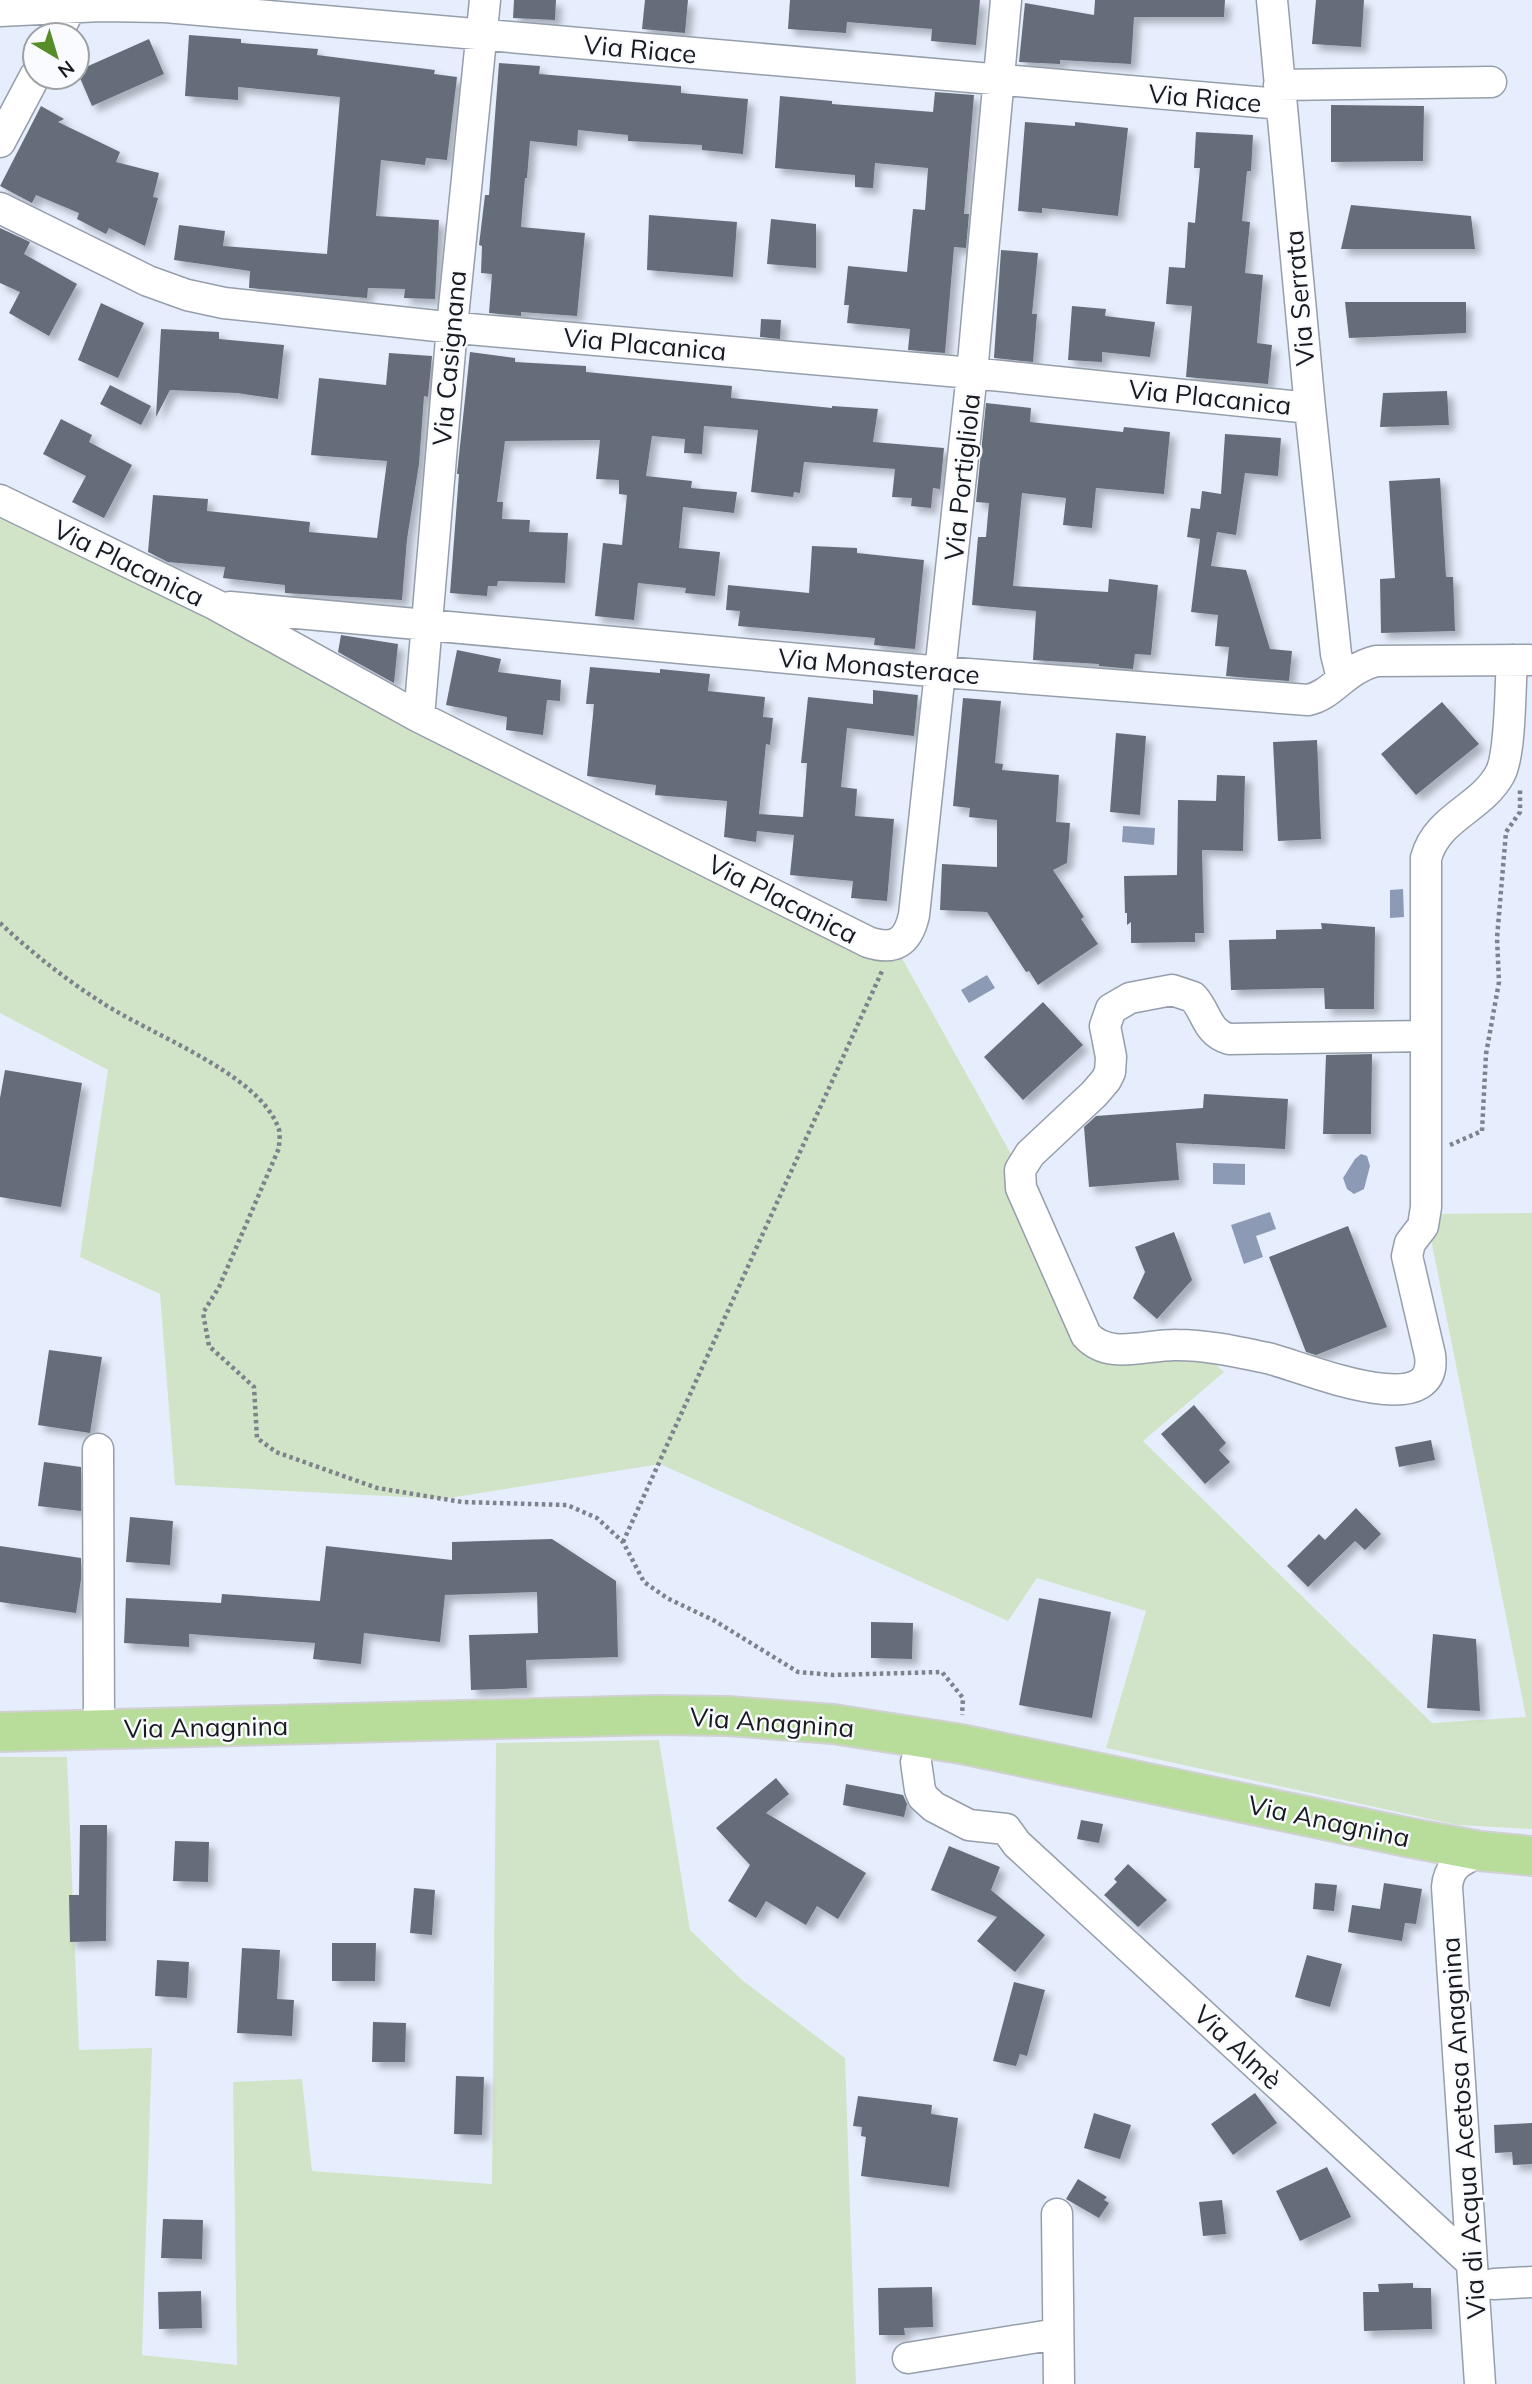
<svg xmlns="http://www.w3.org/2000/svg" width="1532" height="2384" font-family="Mulish,sans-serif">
<defs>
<filter id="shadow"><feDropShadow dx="6" dy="6" stdDeviation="3.5" flood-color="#0004"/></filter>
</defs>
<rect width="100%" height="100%" fill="#e6eefd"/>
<!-- green -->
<path fill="#d2e4c8" d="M0,500l894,444 126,226 66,165 106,8 32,29 -81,69 289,282 94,-6 -100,-503 106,-1v616l-75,-4 -351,-77 40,-137 -109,-33 -29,43 -348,-157 -217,35 -268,-14 -15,-191 -80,-37 28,-187 -108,-57z
M659,1740l31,190 52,50 103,78 11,326h-856v-627h67l12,293 73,-2 -10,307 95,10 -4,-283 69,-3 10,92 180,13 4,-441z"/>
<!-- water -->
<path fill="#8d9ab5" d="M1123,826l32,2 -1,17 -32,-3z
M1403,889l1,28 -14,1v-28z
M987,975l8,13 -26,15 -8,-13z
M1361,1154l6,2 3,10 -6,23 -10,5 -7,-5 -4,-11 12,-19z
M1213,1163l32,1v21l-32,-1z
M1270,1212l6,17 -20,7 7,21 -19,7 -13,-39z"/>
<!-- building -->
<path fill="#666d7a" filter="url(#shadow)" d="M514,0h42l-1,20 -42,-2z
M645,0h43l-3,33 -43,-4z
M790,0h190l-4,45 -45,-4 1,-12 -85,-7 -1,11 -58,-4z
M1095,0h130l-1,17h-90l-3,47 -71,-4v4l-41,-2 6,-59 69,12z
M1316,0h48l-3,47 -49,-3z
M189,35l52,4v4l77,6 -1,6 118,15 -1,4 23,3 -10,83 -21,-2 -1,7 -44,-5 -5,56 63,4 -4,79 -31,-1 1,-9 -37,-1 -1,10 -118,-10 1,-17 -76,-11 5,-35 46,6 -2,15 104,8 13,-157 -102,-10v13l-53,-4z
M149,39l15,35 -72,32 -15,-35z
M499,63l41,3 -1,8 142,12v7l67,6 -5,55 -41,-4v-5l-74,-4v-6l-50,-5 -1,16 -47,-5 -3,37h-2l-4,49 64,6 -8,83 -56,-4v4l-32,-3 3,-39 -11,-1 1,-27 -3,-1 6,-50h4z
M935,92l39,3 -10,119h5l-3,34 -12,-1 -9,106 -37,-3 2,-21 -63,-6 2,-18h-5l4,-39 59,6 6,-63 12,1 3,-42 -53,-5 -2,25 -18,-1v-12l-80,-7 5,-72 52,5v3l101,8z
M1331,105l93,1 -1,55 -92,1z
M41,106l23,13 -6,3 62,30 -4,10 43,11 -6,24 5,1 -13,48 -36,-18 -3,6 -29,-15 2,-6 -43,-18 -4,8 -32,-17z
M1025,122l50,4v-4l53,6 -10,88 -76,-8v5l-24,-2z
M1196,132l57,3 -2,36h-4l-5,50 8,1 -5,51 18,2 -6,68 15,2 -4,39 -82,-7 6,-71 -26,-2 3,-37 16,1 3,-46 7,1 5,-55h-6z
M1351,205l120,11 4,33h-134z
M649,215l88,7 -4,55 -86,-7z
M771,219l45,5v44l-49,-4z
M0,228l30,14 -6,12 53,30 -28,52 -40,-23 11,-21 -20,-9z
M1001,250l37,3 -6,61h5l-4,48 -39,-4z
M1345,302h121v31l-117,5z
M101,303l43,20 -26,55 -40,-18z
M1072,306l34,3 -1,7 50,6 -5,35 -48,-5v10l-34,-2z
M761,319l20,1 -1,19 -20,-2z
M161,329l58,3v7l65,6 -6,54 -41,-6 -67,-3 -14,27z
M470,352l45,6v4l71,4v6l146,14 -1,12 101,10v-2l46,3 -5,33 71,6 -4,41 -7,-1 -2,20 -20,-2 1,-8 -20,-1 3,-28 -91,-7 -4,31 -6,-1 -1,5 -42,-5 7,-62 -54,-4 -2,28 -18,-1 1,-14 -33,-3 -6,40 46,5 -1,7 46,4 -3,21 -51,-6 -4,41 41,4 -5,44 -30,-3 1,-5 -48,-5 -4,37 -39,-4 8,-73 19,2 5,-50 -8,-1v-14l-23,-1 4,-39 -95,1 -8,61h6l-1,17 28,1 -1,12 39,1 -3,50 -67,-2 -1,5h-9l-1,10 -37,-3 9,-119h-2z
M389,353l43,3 -4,41 -4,-1 -5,68 -12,75 -5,61 -117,-7v-8l-62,-7 2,-11 -57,-5 -20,-10 5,-57 55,4 -1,12 103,11 -1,10 68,6 10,-77 -76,-6 8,-77 67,7z
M110,385l41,21 -10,19 -41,-21z
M1447,391l2,34 -69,2 3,-34z
M986,403l45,5 -1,14 93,10 1,-5 46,5 -6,62 -68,-6 -4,40 -29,-3 3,-27 -44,-5 -9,93 95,6 1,-13 49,6 -7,70 -16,-1 -2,15 -34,-3v-2l-66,-4 3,-49 -64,-6 6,-68h8l3,-34 -13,-1z
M61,419l31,16 -3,7 43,23 -28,53 -32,-16 14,-26 -43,-22z
M1225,434l56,4 -3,38 -33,-3 -9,62 -19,-3 -6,34 35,4 24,79 22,2 -3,30 -63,-5 3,-29 -14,-1 3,-31 -27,-3 9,-73 -13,-2 4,-29 9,1 2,-18 19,3z
M1440,478l6,99h7l2,54 -74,2 -1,-54 15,-1 -6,-97z
M812,546l45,2v5l67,7 -9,89 -41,-4 1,-7 -137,-12 2,-15 -14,-1 2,-25 81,8z
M341,635l57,9 -4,39 -56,-31z
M457,650l44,9 -3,13 63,8 -1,21 -13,-1 -4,35 -37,-5 1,-13 -61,-12z
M590,667l70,6v-4l50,5 -2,17 57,6 -2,20 10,1 -3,27 -4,-1 -7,70 44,3 4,-54h-6l7,-66 65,7v-14l45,5 -4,41 -67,-8 -6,59 16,2 -2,27 39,3 -7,82 -36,-3 2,-17 -63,-6 4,-40 -37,-4 -1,11 -32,-5 3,-36 -72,-6 1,-10 -69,-9 7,-72h-8z
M963,698l38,3 -6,62 8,1 -1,6 57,5 -3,47 14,1 -3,40 -14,7 31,47 -3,2 17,25 -60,41 -9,-14 -3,1 -39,-60 -47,-2 2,-46 55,3v-47l-28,-3 1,-9 -17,-2z
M1442,702l37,42 -63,51 -35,-41z
M1116,733l30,3 -6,79 -30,-3z
M1317,740l4,99 -43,2 -5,-99z
M1217,775l28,1 -2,75 -41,-1 2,83h-9v9l-64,1v-21l-4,3v-12h-2l-1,-37 53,-1 1,-75 38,1z
M1321,923l54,4 -1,82h-49l-1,-21 -93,2 -2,-50 47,-1v-9l46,-1z
M1043,1002l40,43 -60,55 -39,-43z
M1372,1054l-1,80h-48l3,-79z
M5,1070l77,13 -21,124 -61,-10v-99z
M1204,1094l84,5 -3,50 -109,-6 3,37 -90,7 -5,-60 12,-11 107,-8z
M1348,1226l39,101 -71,28 -10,-3 -37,-95z
M1174,1232l18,48 -35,39 -24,-21 12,-26 -10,-25z
M49,1350l53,7 -12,76 -52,-8z
M1194,1405l32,38 -7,7 11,12 -25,22 -44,-50z
M1431,1440l4,20 -36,7 -4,-20z
M44,1462l37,5v44l-43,-5z
M1356,1508l25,26 -16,16 -10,-9 -47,46 -21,-21 32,-32 6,6z
M130,1517l43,4 -3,44 -44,-3z
M552,1539l64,42 2,76 -92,3 1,28 -56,2 -2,-55 69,-2 -1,-41 -92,3 -5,47 -76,-9 -3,31 -48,-5 2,-16 -126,-9v13l-65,-4 2,-45 95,5 1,-9 98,7 6,-55 126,14v-18z
M0,1546l81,12v21l-5,34 -76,-11z
M1039,1598l72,14 -19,106 -73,-13z
M871,1622l42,1 -1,36 -41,-1z
M1433,1634l43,5 4,72 -53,-3z
M776,1778l13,16 -23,19 100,60 -28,46 -21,-13 -11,19 -40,-24 -10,17 -28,-17 22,-36 -34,-37z
M846,1784l57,11 4,9 -3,13 -61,-12z
M1081,1820l22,4 -4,19 -22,-4z
M80,1825h27l-1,116 -36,1 -1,-47h10z
M175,1841l34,1 -1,40 -35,-1z
M949,1846l51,21 -9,23 54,45 -30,37 -38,-31 20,-24 -66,-27z
M1128,1864l39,36 -29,27 -34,-32 13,-13 -3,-3z
M1315,1883l22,2 -3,26 -21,-2z
M1384,1883l38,6 -6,35 -11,-1 -3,18 -54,-9 4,-27 28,4z
M414,1888l21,2 -3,45 -22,-2z
M332,1943h44l-1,38h-43z
M242,1948l38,2 -3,49 17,1 -2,36 -55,-3z
M1307,1955l35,9 -12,43 -35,-10z
M157,1960l32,2 -2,36 -32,-2z
M1014,1982l31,8 -18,66 -7,-2 -4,12 -23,-5z
M373,2022l33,1 -1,39h-33z
M456,2076l28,1 -2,58 -28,-1z
M1255,2093l22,30 -44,32 -22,-31z
M858,2096l74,9 -1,9 27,4 -9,69 -88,-11 5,-39 -5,-1 1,-9 -9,-1z
M1094,2113l37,12 -11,34 -36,-11z
M1532,2123v41l-19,1 -1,-13 -17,1 -1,-28z
M1327,2167l24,50 -51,24 -24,-50z
M1078,2179l29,18 -3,3 5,3 -10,15 -33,-19z
M1222,2200l4,34 -23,2 -4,-34z
M163,2219l40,1 -1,39 -41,-1z
M1413,2283v5h18l1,41 -68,2 -1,-39h16l-1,-8z
M932,2287l1,40 -29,1 1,7h-26l-1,-47z
M201,2291l1,37 -43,1 -1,-37z"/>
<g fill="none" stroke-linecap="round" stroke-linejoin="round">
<defs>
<path id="minor" d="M1272,0l38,408 26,246 6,24
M0,11l101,-5 64,1 1115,97
M56,35l15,-28
M1279,85l212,-3
M0,142l35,-66
M0,208l148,73 39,14 37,8 222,24 526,46 338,35
M0,500l216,105 203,112 449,225c27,9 40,0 46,-27l58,-542 34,-373
M230,607l712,65 366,28c25,-5 36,-31 68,-39l153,-1
M419,717l33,-390 33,-327
M1426,1036l-197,3c-23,-7 -22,-27 -36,-42l-21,-7 -42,8 -19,11 -6,17 6,31 -1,15 -4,8 -12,14 -64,60 -10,16 1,18 65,147c23,26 61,9 91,10 30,0 61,7 90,13 32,7 173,69 163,-3l-23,-99 3,-13 13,-17 3,-19v-349c11,-41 55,-49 74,-84 11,-20 10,-88 12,-114
M98,1449l1,280
M916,1762l4,28 3,7 11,10 35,18 37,4 11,15 455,419
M1480,1851c-18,10 -31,13 -33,36l33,497
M1057,2214l2,170
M1494,2284l38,-2
M908,2358l149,-24"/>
<path id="major" d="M0,1732l657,-17 71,1 105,8 128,20 450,94 69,13 52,5"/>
</defs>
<!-- minor casing -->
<use href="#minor" stroke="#969dab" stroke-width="33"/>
<!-- major casing -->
<use href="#major" stroke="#d1d1d2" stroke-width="42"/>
<!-- path -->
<path stroke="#7d828c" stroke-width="4.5" stroke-dasharray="3.5 3.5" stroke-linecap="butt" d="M0,923c31,29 65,56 101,79 48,32 157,71 177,125 3,6 1,14 1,21l-60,139 -16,26 6,33 45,41 3,51 19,14 101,36 85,14 105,3 30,13 26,24 21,40 23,16 48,23 83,51 35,3 109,-3 21,26 -1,17
M1450,1145l32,-14 4,-77 13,-72 -2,-44 9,-106 14,-20v-23
M623,1542l260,-573"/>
<!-- minor -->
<use href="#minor" stroke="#fff" stroke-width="30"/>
<!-- major -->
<use href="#major" stroke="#b8dd9b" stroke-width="38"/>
</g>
<g text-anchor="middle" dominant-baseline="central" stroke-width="5" stroke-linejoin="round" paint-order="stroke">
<!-- street labels -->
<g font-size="26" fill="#181a20" stroke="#f9fbfe">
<text transform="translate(640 49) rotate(5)">Via Riace</text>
<text transform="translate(1205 98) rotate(5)">Via Riace</text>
<text transform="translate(1299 298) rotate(-95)">Via Serrata</text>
<text transform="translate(645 344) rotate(5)">Via Placanica</text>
<text transform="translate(449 358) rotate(-85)">Via Casignana</text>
<text transform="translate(1210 397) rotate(6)">Via Placanica</text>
<text transform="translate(962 477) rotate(-84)">Via Portigliola</text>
<text transform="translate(129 563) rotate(26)">Via Placanica</text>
<text transform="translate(879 666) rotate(5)">Via Monasterace</text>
<text transform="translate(783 899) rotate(27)">Via Placanica</text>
<text transform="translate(772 1722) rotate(4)">Via Anagnina</text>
<text transform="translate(206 1727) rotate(-1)">Via Anagnina</text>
<text transform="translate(1329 1821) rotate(12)">Via Anagnina</text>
<text transform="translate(1238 2047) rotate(43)">Via Almè</text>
<text transform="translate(1463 2128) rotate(-94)">Via di Acqua Acetosa Anagnina</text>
</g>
</g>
<!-- north arrow -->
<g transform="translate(56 56) rotate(142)"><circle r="33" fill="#f9fbfe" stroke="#9fa1a5" stroke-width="2"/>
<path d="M0-5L12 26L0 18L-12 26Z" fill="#568d28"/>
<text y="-10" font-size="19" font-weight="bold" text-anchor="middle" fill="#181a20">N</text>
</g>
</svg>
